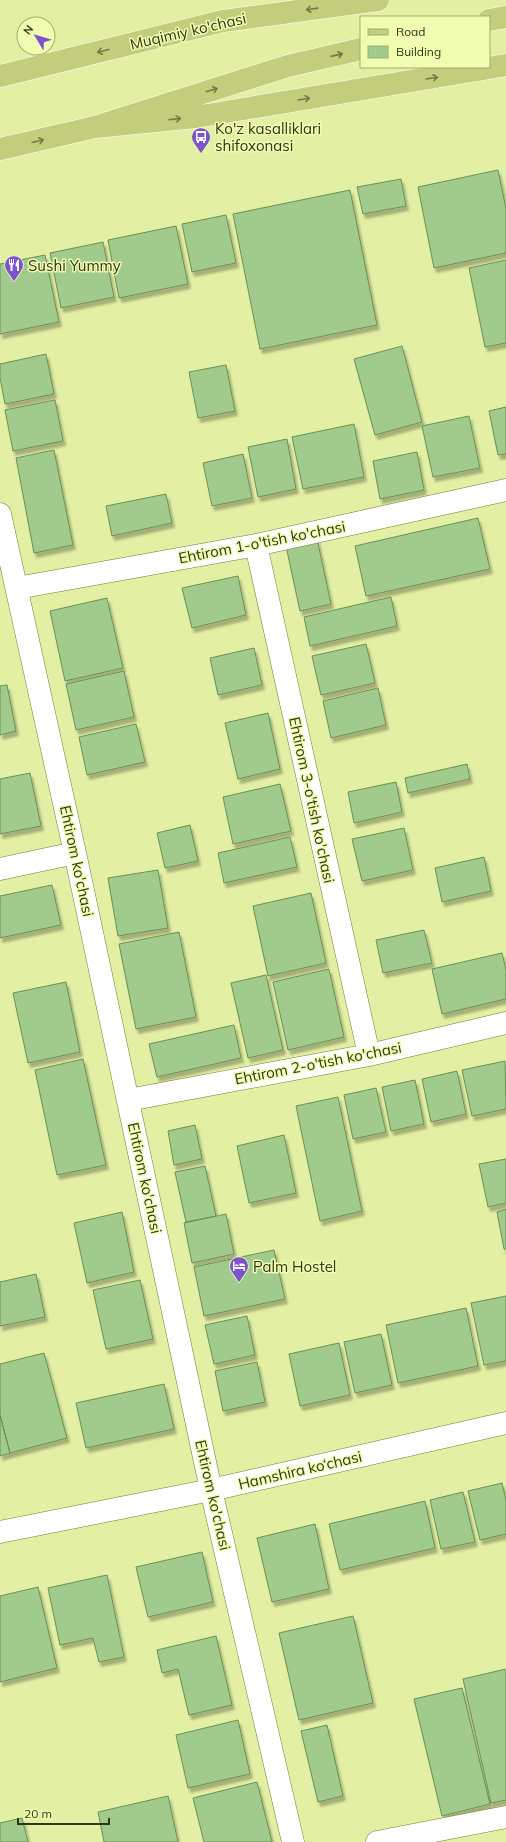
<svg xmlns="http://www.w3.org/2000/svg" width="506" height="1842" font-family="Mulish,sans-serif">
<defs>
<filter id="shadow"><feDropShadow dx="2.5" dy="4.5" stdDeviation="1" flood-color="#0004"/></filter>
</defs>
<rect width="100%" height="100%" fill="#e3efa3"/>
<!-- building -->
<path fill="#a1cb8c" stroke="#699154" filter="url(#shadow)" d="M498,170l8,39v44l-72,15 -16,-81z
M401,179l5,27 -43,8 -6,-27z
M350,190l27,135 -117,24 -27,-135z
M226,215l10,48 -44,9 -10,-48z
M176,226l12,58 -69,14 -11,-58z
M103,242l11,55 -53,11 -11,-55z
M45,255l14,67 -59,12v-70z
M506,260v83l-21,4 -16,-79z
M402,346l20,76 -47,13 -21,-76z
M46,354l8,40 -49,10 -5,-26v-14z
M226,365l9,46 -37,7 -9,-46z
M55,400l8,41 -50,10 -8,-41z
M506,407v47l-8,1 -9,-44z
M469,416l11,52 -47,9 -11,-51z
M354,424l10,53 -61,12 -11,-52z
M287,439l9,50 -38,8 -10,-50z
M54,450l19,95 -39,8 -18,-95z
M417,452l7,38 -44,9 -7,-38z
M243,454l9,44 -40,8 -9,-43z
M166,494l6,29 -60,13 -6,-30z
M478,518l12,51 -124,27 -11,-50z
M317,539l14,65 -31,7 -14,-65z
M238,576l8,39 -54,13 -10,-40z
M391,597l6,29 -87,20 -6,-29z
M107,598l16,70 -58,13 -15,-70z
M366,644l9,39 -54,12 -9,-39z
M254,648l8,37 -44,10 -8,-37z
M124,671l10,46 -58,13 -10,-46z
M7,685l9,46 -16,4v-49z
M378,688l8,37 -55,13 -8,-37z
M268,713l12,56 -42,10 -13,-56z
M136,724l9,38 -58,13 -8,-38z
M467,764l3,15 -62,14 -3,-15z
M30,773l11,53 -41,8v-55z
M396,782l6,30 -48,11 -6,-31z
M280,784l11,47 -58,13 -10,-47z
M190,825l8,36 -33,7 -8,-35z
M404,828l9,42 -51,11 -10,-42z
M290,837l7,30 -73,16 -6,-30z
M484,857l7,34 -49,11 -7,-34z
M158,870l10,58 -50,8 -10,-58z
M52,885l9,40 -61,13v-42z
M311,893l15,70 -58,13 -15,-70z
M424,930l8,33 -49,10 -7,-33z
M179,932l17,85 -60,12 -17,-85z
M502,953l4,17v29l-64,15 -10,-45z
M329,969l15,68 -56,13 -15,-68z
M266,975l17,75 -35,8 -17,-75z
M66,982l14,70 -52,11 -15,-70z
M234,1025l7,33 -84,19 -8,-33z
M83,1059l23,106 -49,10 -22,-105z
M505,1061l1,48 -34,7 -10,-46z
M457,1071l9,43 -35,8 -9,-43z
M415,1080l9,44 -33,7 -9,-44z
M376,1088l10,44 -33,7 -9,-44z
M338,1097l24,114 -42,10 -24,-115z
M195,1125l7,34 -28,6 -6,-34z
M284,1135l12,58 -47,10 -12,-57z
M506,1159v44l-18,4 -9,-43z
M205,1166l11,50 -30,6 -11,-50z
M506,1209v40h-2l-7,-37z
M122,1212l12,60 -47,11 -13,-60z
M226,1214l8,40 -42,9 -8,-40z
M274,1250l11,49 -81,17 -10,-49z
M36,1274l9,43 -45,9v-44z
M140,1280l13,59 -47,10 -13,-59z
M506,1296v65l-22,4 -13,-62z
M466,1308l12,58 -80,17 -12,-58z
M247,1316l8,39 -41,9 -9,-39z
M381,1334l11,51 -37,8 -11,-51z
M339,1343l11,52 -50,11 -11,-52z
M44,1353l23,85 -57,15 -10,-38v-51z
M257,1362l8,40 -42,9 -8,-40z
M164,1384l10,45 -88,19 -10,-45z
M0,1415l10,38 -10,3z
M502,1483l4,17v34l-26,6 -12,-49z
M463,1492l12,50 -34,7 -11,-49z
M425,1501l10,47 -95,22 -11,-46z
M315,1524l14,65 -57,13 -15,-64z
M202,1552l11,50 -65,15 -12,-50z
M107,1575l17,82 -25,5 -6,-24 -33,7 -12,-57z
M38,1587l19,81 -57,14v-86z
M353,1616l20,87 -74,17 -20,-87z
M216,1636l16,69 -43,10 -11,-46 -16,4 -5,-23z
M506,1669v131l-15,3 -28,-124z
M462,1688l28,116 -48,12 -28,-117z
M238,1720l12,54 -62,14 -12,-53z
M327,1725l16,71 -25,6 -17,-71z
M257,1782l15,60h-68l-11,-44z
M168,1796l10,46h-74l-6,-30z
M22,1818l6,24h-28v-19z"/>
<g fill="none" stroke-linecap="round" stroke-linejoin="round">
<defs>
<path id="minor" d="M0,514l75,339 136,637 82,352
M256,545l113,510
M17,588l239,-43 250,-55
M0,869l75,-16
M128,1100l241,-45 137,-32
M0,1532l211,-42 295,-67
M377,1842l129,-25"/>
<path id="primary" d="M489,20l17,-3
M0,76l223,-55 155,-21
M95,127l101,-10 310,-52
M0,149l95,-22 193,-61 73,-17"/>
</defs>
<!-- minor casing -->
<use href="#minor" stroke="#737d33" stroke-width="23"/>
<!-- primary casing -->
<use href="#primary" stroke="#fff" stroke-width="23"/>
<!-- minor -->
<use href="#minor" stroke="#fff" stroke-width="22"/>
<!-- primary -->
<use href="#primary" stroke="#c4cd7c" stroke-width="22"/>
</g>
<!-- one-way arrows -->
<defs><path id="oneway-shaft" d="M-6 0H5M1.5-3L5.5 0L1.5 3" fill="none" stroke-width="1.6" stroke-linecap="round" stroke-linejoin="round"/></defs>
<g stroke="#747a44">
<use href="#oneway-shaft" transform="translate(312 9) rotate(172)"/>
<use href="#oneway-shaft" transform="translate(103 51) rotate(166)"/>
<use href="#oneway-shaft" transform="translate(337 55) rotate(-13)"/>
<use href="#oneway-shaft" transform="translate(432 78) rotate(-9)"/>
<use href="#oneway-shaft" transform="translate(212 90) rotate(-17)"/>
<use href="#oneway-shaft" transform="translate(304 99) rotate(-9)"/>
<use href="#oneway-shaft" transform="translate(175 119) rotate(-6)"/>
<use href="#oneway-shaft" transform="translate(38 141) rotate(-14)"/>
</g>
<!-- icons -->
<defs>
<symbol id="bus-pin" viewBox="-11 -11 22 30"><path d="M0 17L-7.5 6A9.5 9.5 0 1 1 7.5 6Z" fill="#7d53cd" stroke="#f0fcb0"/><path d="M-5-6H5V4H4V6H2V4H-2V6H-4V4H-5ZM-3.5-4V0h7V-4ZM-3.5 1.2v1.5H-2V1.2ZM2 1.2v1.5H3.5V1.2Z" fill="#fff"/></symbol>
<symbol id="restaurant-pin" viewBox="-11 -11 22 30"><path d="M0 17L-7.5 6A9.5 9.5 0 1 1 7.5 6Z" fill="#7d53cd" stroke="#f0fcb0"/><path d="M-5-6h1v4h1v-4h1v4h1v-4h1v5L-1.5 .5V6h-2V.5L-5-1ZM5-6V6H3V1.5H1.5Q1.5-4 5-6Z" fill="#fff"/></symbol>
<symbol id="hotel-pin" viewBox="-11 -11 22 30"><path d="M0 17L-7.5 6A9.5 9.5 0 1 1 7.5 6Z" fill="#7d53cd" stroke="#f0fcb0"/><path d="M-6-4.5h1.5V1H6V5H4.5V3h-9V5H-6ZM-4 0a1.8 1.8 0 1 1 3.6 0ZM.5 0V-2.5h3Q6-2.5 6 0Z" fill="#fff"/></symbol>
</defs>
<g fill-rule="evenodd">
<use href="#bus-pin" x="190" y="126" width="22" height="30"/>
<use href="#restaurant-pin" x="3" y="254" width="22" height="30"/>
<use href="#hotel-pin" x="228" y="1255" width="22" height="30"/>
</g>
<g text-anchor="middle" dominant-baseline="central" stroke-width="3" stroke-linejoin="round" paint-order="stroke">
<!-- street labels -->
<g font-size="15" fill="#323617" stroke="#f0fcb0">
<text transform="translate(188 31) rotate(-13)">Muqimiy ko'chasi</text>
<text transform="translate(262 542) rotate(-11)">Ehtirom 1-o'tish ko'chasi</text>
<text transform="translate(312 800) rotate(78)">Ehtirom 3-o'tish ko'chasi</text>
<text transform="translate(77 861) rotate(78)">Ehtirom ko'chasi</text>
<text transform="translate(318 1063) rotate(-11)">Ehtirom 2-o'tish ko'chasi</text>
<text transform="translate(145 1178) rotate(78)">Ehtirom ko'chasi</text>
<text transform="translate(300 1470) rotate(-13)">Hamshira ko‘chasi</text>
<text transform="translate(213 1495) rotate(77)">Ehtirom ko'chasi</text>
</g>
<!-- poi labels -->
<g font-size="15" fill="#323617" stroke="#f0fcb0" text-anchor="start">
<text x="215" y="128">Ko'z kasalliklari<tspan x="215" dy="17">shifoxonasi</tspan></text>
<text x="28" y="265">Sushi Yummy</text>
<text x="253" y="1266">Palm Hostel</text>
</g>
</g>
<!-- legend -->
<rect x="360" y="16" width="130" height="52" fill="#f0fcb0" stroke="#a4ad73"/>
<rect x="368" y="29" width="20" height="6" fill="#c4cd7c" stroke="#a4ad73"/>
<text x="396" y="36" font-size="12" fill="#323617">Road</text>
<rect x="368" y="46" width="20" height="12" fill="#a1cb8c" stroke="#a4ad73"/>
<text x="396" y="56" font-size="12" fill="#323617">Building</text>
<!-- north arrow -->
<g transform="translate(36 36) rotate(308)"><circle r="19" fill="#f0fcb0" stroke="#a4ad73"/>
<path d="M0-3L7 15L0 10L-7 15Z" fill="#7d53cd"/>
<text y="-6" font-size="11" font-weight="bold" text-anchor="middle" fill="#323617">N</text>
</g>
<!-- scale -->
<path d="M18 1818v6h91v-6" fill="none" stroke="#323617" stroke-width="2"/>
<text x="24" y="1818" font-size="12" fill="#323617" stroke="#f0fcb0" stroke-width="3" paint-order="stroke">20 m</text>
</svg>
